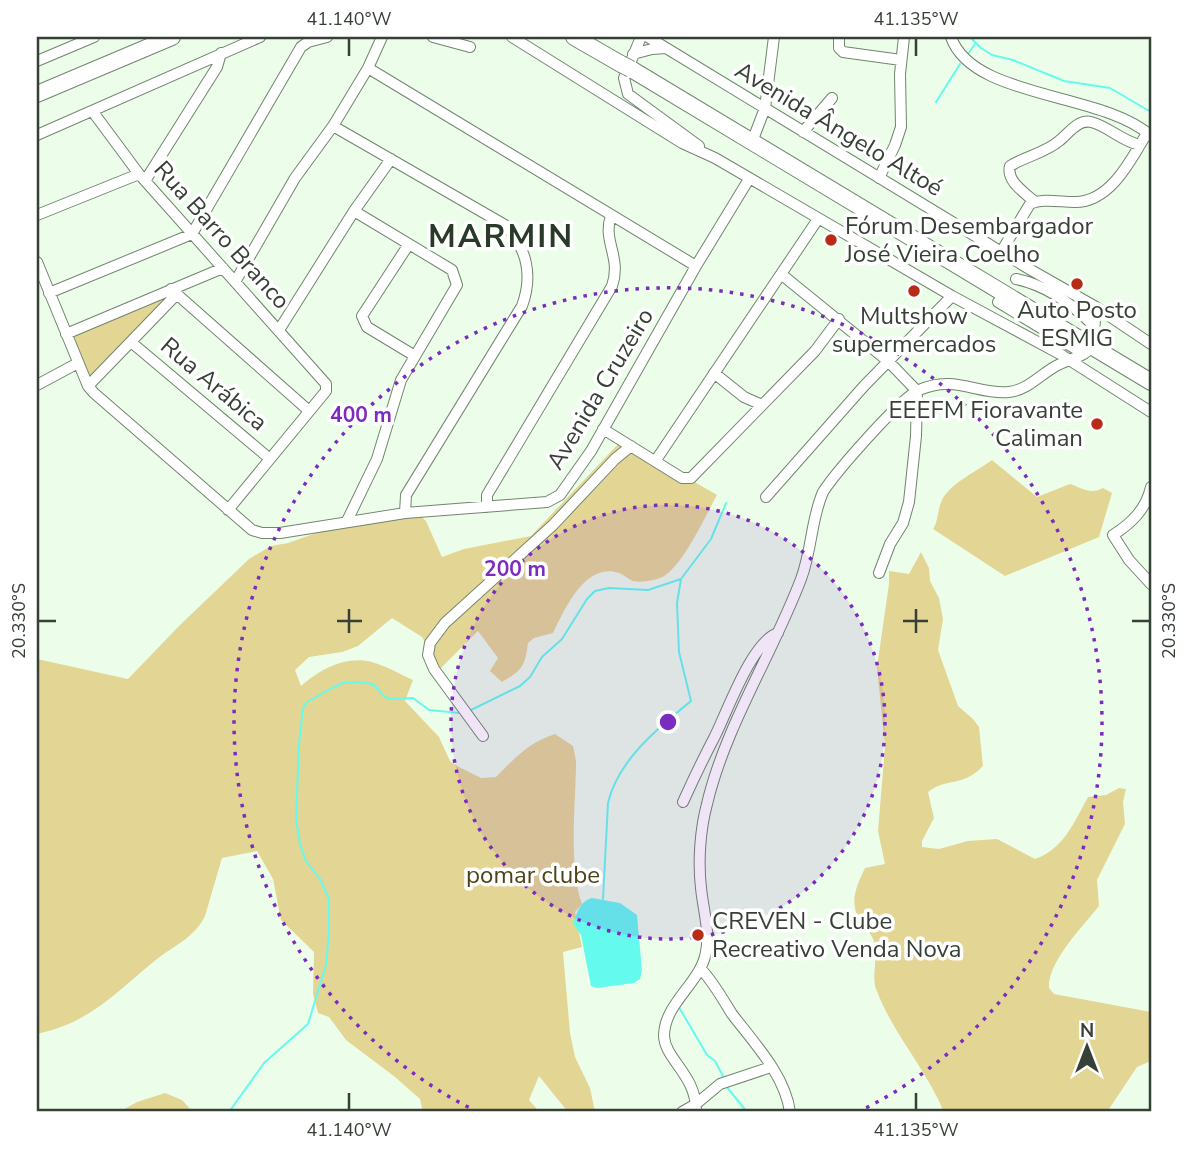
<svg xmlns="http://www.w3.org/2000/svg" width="1188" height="1149" font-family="'Nunito Sans',sans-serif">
<rect width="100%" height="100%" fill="#ecfeea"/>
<!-- green -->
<path fill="#e3d694" d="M171,291l-83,94 -21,-51z
M622,440l95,55c-11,20 -34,70 -53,81 -6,4 -24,7 -31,5 -5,-2 -9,-6 -14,-8 -34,-11 -54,36 -66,60l-19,5 -6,5c-3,24 -6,27 -26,39l-12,-11 8,-13 -20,-27 -38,38 -18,-32 -30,-19 -34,28 -16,6 -33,5 -14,13 6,16c19,-17 45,-31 71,-24 14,4 28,12 41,18l-8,21 34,36 11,24 9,6 22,11 15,-1c20,-20 32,-34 59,-43l18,12 3,15c0,41 -8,105 6,143l-7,8 7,35 -19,5 7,81 5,24 15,31 5,24h-27l-29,-36 -10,24 8,9 11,3h-125l-3,-13 -25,-22 -49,-37 -17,-23 -11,-4 -5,-19 1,-42 -33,-32 -8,-41 -16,-28 -35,7 -17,58c-9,19 -27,28 -44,40 -44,34 -66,65 -124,78v-375l91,20 51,-53 70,-67 22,-13 17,-3 48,-17 81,-13 9,8 16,36 22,-8 67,-13z
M992,460l45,37 33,-13c12,4 21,11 33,4l9,5 -13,44 -94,39 -72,-47c6,-9 4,-20 10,-31 10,-16 34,-27 49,-38z
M921,552l8,16 1,13 9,17 4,21 -5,31 20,56 15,13 6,8 4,39c-21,22 -36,11 -55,26l6,26 -12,23v6l17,2 29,-8 29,-2 38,20c29,-10 39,-37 53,-62l18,-2 13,-7 7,1 -3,13 2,22 -28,56 2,26c-16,20 -52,57 -50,82l5,6 97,18v49l-14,6 -30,45h-163c-18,-43 -51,-78 -68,-123 -5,-14 3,-33 -2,-48 -3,-8 -10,-15 -15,-22 -10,-18 -2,-34 6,-51l20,-4 -7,-33 7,-84 -8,-80 12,-83v-13l20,3z
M165,1093l17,7 11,12h-74l18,-10z"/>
<!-- water -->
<path fill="#64faee" d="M592,898l28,5 17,12 5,56 -2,8 -6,4 -37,5 -6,-2 -10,-51 -8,-12c5,-11 6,-21 19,-25z"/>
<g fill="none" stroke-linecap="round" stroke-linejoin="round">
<!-- stream -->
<path stroke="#64faee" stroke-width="2" d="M970,37l11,11 11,7 21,5 51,21 46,7 41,24
M968,54l7,-10
M936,102l24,-38
M471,710l49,-24 10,-9 12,-20 20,-18 25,-40 8,-8 14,-3 39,2 33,-11
M603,899l5,-96c10,-43 50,-75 83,-102l-12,-49 -2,-49 4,-24 30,-40 15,-36
M680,1009l27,46 8,6 8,15
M726,1086l21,26
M229,1112l35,-49 44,-39 18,-59 3,-32v-34l-9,-20 -14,-18 -6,-17 -4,-25 3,-75 4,-36 4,-6 25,-14 11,-5 14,-1 16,2 12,13 5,2 23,-1 16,12 30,3"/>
<defs>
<path id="minor" d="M433,37l37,10
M512,37l170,106 33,15 237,138 108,58 91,58
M641,37l-17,41 4,16 71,52
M648,37l383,233 65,37 55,37
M839,37v11l4,4 58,8
M951,37c21,62 152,55 200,99
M633,54l19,-5 14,-1
M37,61l57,-24
M368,68l328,198
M93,112l46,62 187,210v7l-98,119
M333,126l172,99c22,23 28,51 17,81l-116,189 -1,18
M803,132l29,-34
M37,135l223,-98
M752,142l13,-34 9,-71
M879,178l16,-33 6,-18 -1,-53 4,-37
M145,181l72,-114 4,-14
M1035,202c-11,-10 -29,-21 -25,-36 16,-10 35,-13 49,-25 9,-7 19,-22 32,-19 17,4 30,19 49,23
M37,215l102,-41
M409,244l-47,72 5,11 48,29
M1001,252l29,-48c12,-6 30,-2 44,-2 36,1 57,-42 73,-69
M37,262l51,124 6,7 158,137 10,3h18l125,-20 142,-11 13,-7 31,-44 105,-185 53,-87
M781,274l107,87 29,30 -1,45 -7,66 -6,21 -13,21 -11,29
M1016,279c29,6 56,25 77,46
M235,282l60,-104 38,-52 35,-58 14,-31
M171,289l137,121
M49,293l143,-59 109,-187 7,-5 19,-5
M998,302l86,52
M279,330l75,-119 37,-52
M66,334l157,-66
M131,342l139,117
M714,373l30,24 18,8
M37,385l41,-22
M88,386l88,-91
M603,429l79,49h9l124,-127 24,-32
M656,460l162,-241
M1151,487c-5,22 -19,36 -38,48l16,25 22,24
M766,497l98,-111 88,-90
M487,507v-12l125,-209c10,-29 -10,-45 -1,-70
M347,521l30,-62 24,-79 56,-95 -5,-15 -98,-59
M483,736l-49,-67 -6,-14 2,-12 15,-20 108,-98 62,-66 16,-13
M683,802c10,-22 20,-43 31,-64 13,-25 37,-96 64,-105
M701,969c13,14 21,29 31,45 22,29 53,61 58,98
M682,1112l14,-8 24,-20 51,-17
M696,1112c1,-37 -31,-52 -32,-76 0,-33 37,-53 42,-84 4,-21 -3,-43 -5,-64 -3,-26 -1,-58 6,-84 18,-77 66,-151 94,-225 11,-29 10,-60 22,-87 13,-20 77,-94 96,-102 36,-16 58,5 90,2 20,-2 33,-20 51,-28 12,-6 24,-7 33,-18l3,-39"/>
<path id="highway" d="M574,37l47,27
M631,69l520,313
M37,94l135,-57"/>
</defs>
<!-- minor casing -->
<use href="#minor" stroke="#71856f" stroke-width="12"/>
<!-- highway casing -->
<use href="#highway" stroke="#71856f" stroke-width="18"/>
<!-- minor -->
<use href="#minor" stroke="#fff" stroke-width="10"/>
<!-- highway -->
<use href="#highway" stroke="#fff" stroke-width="16"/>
<defs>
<path id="highway-bridge" d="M621,64l10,5"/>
</defs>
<!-- highway-bridge casing -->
<use href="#highway-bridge" stroke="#71856f" stroke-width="18" stroke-linecap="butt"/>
<!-- highway-bridge -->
<use href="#highway-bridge" stroke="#fff" stroke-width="16"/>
</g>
<!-- ticks -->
<path fill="none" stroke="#374036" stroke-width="2.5" d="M349,38v18M916,38v18M349,609v24M916,609v24M38,621h18M337,621h25M903,621h25M1132,621h18M349,1093v17M916,1093v17"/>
<!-- distance rings -->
<circle cx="668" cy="722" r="217" fill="#7b2cbf" fill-opacity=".12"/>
<g fill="none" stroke="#7b2cbf" stroke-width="3.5" stroke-dasharray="3.5 7">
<circle cx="668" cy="722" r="217"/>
<path d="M478 1112A434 434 0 1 1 858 1112"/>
</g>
<!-- markers -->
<g fill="#b82b16" stroke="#fff" stroke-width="2.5">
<circle cx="831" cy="240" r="7"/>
<circle cx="1077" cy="284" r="7"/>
<circle cx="914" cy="291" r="7"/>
<circle cx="1097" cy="424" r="7"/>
<circle cx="698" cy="935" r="7"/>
</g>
<g text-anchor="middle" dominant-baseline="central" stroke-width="7" stroke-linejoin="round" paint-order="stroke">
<!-- street labels -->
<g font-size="24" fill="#374036" stroke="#fff">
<text transform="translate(839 129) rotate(31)">Avenida Ângelo Altoé</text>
<text transform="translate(222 235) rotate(48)">Rua Barro Branco</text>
<text transform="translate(214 384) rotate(40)">Rua Arábica</text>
<text transform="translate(600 389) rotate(-59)">Avenida Cruzeiro</text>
</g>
<!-- poi labels -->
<g font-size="24" fill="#374036" stroke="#fff" text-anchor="start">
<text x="845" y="226">Fórum Desembargador<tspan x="845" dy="28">José Vieira Coelho</tspan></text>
<text x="1077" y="310" text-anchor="middle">Auto Posto<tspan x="1077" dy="28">ESMIG</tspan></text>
<text x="914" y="316" text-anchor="middle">Multshow<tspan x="914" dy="28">supermercados</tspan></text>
<text x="1083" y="410" text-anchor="end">EEEFM Fioravante<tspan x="1083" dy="28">Caliman</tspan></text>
<text x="712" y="921">CREVEN - Clube<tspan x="712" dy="28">Recreativo Venda Nova</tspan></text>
</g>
<!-- park labels -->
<g font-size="24" fill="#4c4417" stroke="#fff">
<text x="533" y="875">pomar clube</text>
</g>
<!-- district labels -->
<g font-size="32" font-weight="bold" letter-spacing="2" fill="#293b28" stroke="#fff">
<text x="501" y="236">MARMIN</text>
</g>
</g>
<circle cx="668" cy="722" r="10" fill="#7b2cbf" stroke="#fff" stroke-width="3.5"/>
<g font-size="21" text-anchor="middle" font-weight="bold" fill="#7b2cbf" stroke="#fff" stroke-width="7" stroke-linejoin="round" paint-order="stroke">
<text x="361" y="422">400 m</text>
<text x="515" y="576">200 m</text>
</g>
<!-- border -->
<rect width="1188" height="1149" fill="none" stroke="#ffffff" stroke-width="77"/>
<!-- north arrow -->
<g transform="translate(1087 1047)" stroke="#ffffff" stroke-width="5" paint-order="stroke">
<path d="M0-5L12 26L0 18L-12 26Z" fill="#374036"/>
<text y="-10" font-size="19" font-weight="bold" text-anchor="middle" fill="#374036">N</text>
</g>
<rect x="38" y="38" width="1112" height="1072" fill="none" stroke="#374036" stroke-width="2.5"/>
<g font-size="18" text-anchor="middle" fill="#374036">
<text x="349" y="25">41.140°W</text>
<text x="916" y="25">41.135°W</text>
<text transform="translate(19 621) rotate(-90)" y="6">20.330°S</text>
<text transform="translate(1169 621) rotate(-90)" y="6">20.330°S</text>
<text x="349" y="1136">41.140°W</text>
<text x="916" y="1136">41.135°W</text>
</g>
</svg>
